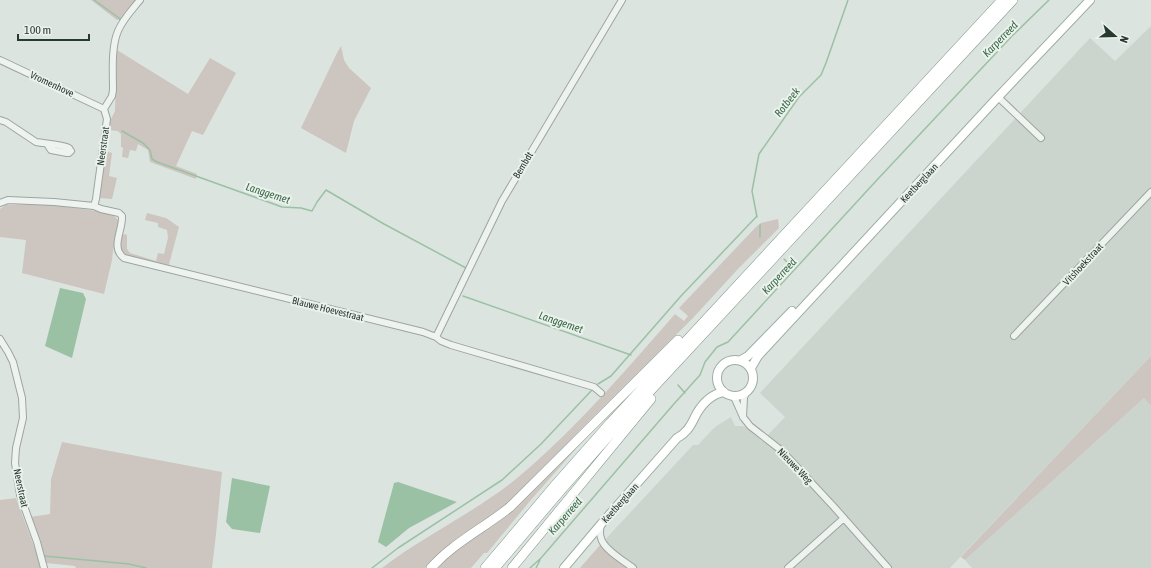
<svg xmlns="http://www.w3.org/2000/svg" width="1151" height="568" font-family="'Asap Condensed',sans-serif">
<rect width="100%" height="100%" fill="#dce4df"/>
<!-- built -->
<path fill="#cbd5ce" d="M1151,26v330l-201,212h-320l-29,-24 92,-99h5l15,-16 5,-4 13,-8 4,9h7l4,1 16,14 23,-24 -25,-24 330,-355 25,23z
M1144,398l7,8v162h-179l-7,-8z"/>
<!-- green -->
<path fill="#cdc5bf" d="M91,0h45l-15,19 -4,1z
M341,46l3,14 5,8 22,20 -17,33 -8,32 -45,-25 36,-75z
M117,50l71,44 22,-36 26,15 -33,62 -11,-4 -16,35 21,8 -1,5 -46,-17 -2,-12 -10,-6 -2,7 -6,-1 -2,8 -6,-1 1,-9 -2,-1v-13l-3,-3 -10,-1 1,-7 6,-12z
M105,151l7,2 -3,23 8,2 -5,21 -13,-1z
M31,204l22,1 44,6 16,4 5,5 1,3 -6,28 -1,9 -8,34 -82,-21 4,-33 -26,-3v-28l6,-4z
M147,213l19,5 13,9 -11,41 -43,-11 -6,-9 2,-13 5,-1 1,2v13l3,4 26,8 2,-8 6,1 4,-16 -1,-8 -9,-3v-4l-13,-3z
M778,219l1,9 -42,42 -45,49 -111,110 -65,67 -23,20 -41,27 -14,12 -13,13h-43c43,-33 92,-55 134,-89 59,-49 109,-108 159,-165l9,7 4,-5 -9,-8 77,-81 5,-4z
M1151,356v50l-7,-8 -179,162 -4,-3z
M603,418l-73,83 -43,52h-3l-13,15h-36z
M62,442l160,30 -6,62 -4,34h-136l-1,-2 -29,-3 -6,-24 -10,-22 20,-3 1,-35z
M16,498l26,70h-42v-68z
M601,544l29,24h-50z"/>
<!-- water -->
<path fill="#9bc1a4" d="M60,288l23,5 3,6 -14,59 -27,-12z
M232,478l38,8 -10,47 -28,-4 -6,-7z
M398,482l59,20 -48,26 -23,19 -8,-5 15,-55 1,-4z"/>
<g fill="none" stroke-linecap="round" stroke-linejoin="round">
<!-- stream -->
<path stroke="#9bc1a4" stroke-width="1.5" d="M94,0l25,18 2,3
M122,131l21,12 7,7 2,9 5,3 125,45 19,1 11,3 5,-9 9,-12 58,34 82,44 -8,16
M757,217l-5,-26 7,-37 40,-57 22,-22 5,-12 22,-63
M760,225v12
M784,259l3,3
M463,296l168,59
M598,384l13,-8 70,-80 76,-80
M678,385l7,8
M44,556l85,8 17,4
M372,568l26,-20 104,-68 39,-36 51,-54
M530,568l11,-10 132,-153 27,-30 5,-13 12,-15 11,-5 148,-161 136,-145 37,-36
M536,568l4,-8"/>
<defs>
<path id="minor" d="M0,60l104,49
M998,97l43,41
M0,120l6,2 30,20c6,1 30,3 33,6 1,1 1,2 2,3l-2,2h-2l-16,-3 -4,-6
M0,203l8,-3 46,2 40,4 7,3 18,4 3,3c1,14 -12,32 2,42l299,74 13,5 5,4 10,4 143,42 7,6
M94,206l2,-7 11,-80 -3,-10 8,-13 1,-6c0,-17 -2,-43 5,-59 5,-12 14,-21 22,-31
M1014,336l137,-144
M436,337l66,-136 120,-201
M0,339l8,13 5,10 9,36 1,20 -7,30 -1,15 5,32 17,47 7,26
M732,396l3,3 8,18 7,9 32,25 52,56 54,61
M743,417l1,-19 2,-6
M601,525c-1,4 -2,8 0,13 2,11 23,23 32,30
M788,568l56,-50"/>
<path id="major" d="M717 378a18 18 0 1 1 36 0a18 18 0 1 1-36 0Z
M741,360l7,-4 44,-45
M751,368l7,-12 240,-259 92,-97
M564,568l38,-45 75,-85c3,-2 6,-3 8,-6 6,-5 8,-12 12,-19 6,-10 15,-19 27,-21"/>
<path id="highway" d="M431,568c22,-25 53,-40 79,-61l168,-167
M485,568l71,-84 54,-61 392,-423
M495,568l67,-79 53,-60 398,-429
M512,568l139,-169"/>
</defs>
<!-- minor casing -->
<use href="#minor" stroke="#9ba69f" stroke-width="8"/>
<!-- major casing -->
<use href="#major" stroke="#9dafa3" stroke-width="10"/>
<!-- highway casing -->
<use href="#highway" stroke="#86998c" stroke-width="10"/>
<!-- minor -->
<use href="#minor" stroke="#eef3f0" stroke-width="6"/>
<!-- major -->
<use href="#major" stroke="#fff" stroke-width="8"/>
<!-- highway -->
<use href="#highway" stroke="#fff" stroke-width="9"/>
</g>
<g text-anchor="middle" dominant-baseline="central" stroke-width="4" stroke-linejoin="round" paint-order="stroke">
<!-- street labels -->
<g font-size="10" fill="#28392e" stroke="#ebf2ed">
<text transform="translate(52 84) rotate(25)">Vromenhove</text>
<text transform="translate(103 146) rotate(-82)">Neerstraat</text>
<text transform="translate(523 165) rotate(-59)">Bembdt</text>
<text transform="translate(919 183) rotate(-47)">Keetberglaan</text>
<text transform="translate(1083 264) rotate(-47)">Vitshoekstraat</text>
<text transform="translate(328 309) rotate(14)">Blauwe Hoevestraat</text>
<text transform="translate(795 466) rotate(46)">Nieuwe Weg</text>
<text transform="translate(21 488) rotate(78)">Neerstraat</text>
<text transform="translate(620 503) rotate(-48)">Keetberglaan</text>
</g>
<!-- water labels -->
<g font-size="11" font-style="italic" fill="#376744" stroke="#ebf2ed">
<text transform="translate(1000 39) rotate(-46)">Karperreed</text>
<text transform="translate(787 102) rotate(-52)">Rotbeek</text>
<text transform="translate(268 193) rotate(18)">Langgemet</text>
<text transform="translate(779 276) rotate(-47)">Karperreed</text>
<text transform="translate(561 322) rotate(19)">Langgemet</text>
<text transform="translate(565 516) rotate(-49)">Karperreed</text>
</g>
</g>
<!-- north arrow -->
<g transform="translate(1115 36) rotate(110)" stroke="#ebf2ed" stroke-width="3" paint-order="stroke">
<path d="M0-3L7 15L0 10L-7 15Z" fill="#28392e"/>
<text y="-6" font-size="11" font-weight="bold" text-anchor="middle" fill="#28392e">N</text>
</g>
<!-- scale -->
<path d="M18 34v6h71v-6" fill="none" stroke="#28392e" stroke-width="2"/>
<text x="24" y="34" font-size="12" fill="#28392e" stroke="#ebf2ed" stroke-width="3" paint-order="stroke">100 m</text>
</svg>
